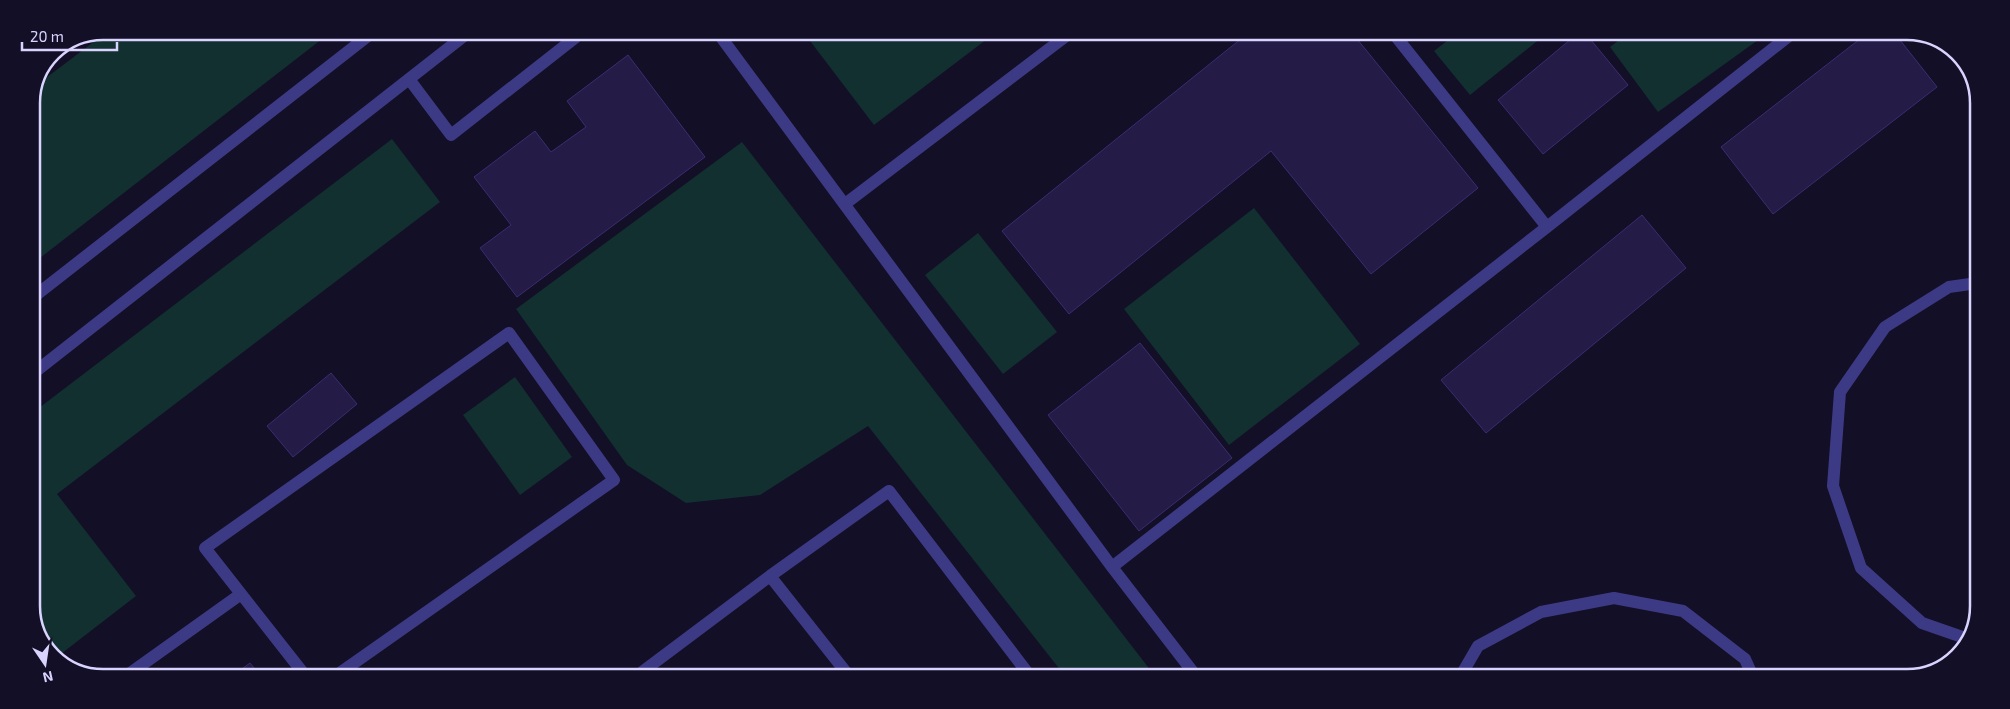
<svg xmlns="http://www.w3.org/2000/svg" width="2010" height="709" font-family="'Exo 2',sans-serif">
<rect width="100%" height="100%" fill="#130f26"/>
<!-- green -->
<path fill="#12302f" d="M108,31l223,1 -300,233v-167l7,-14z
M804,33h191l-121,92z
M1456,34h90l-76,61 -36,-44z
M1627,34l138,1 -107,77 -48,-65z
M392,139l48,63 -383,292 79,102 -79,61 -11,-7 -15,-39v-197z
M742,142l413,534h-90l-197,-250 -108,69 -74,8 -59,-38 -111,-156z
M1254,208l106,136 -131,101 -105,-136z
M978,233l79,99 -54,42 -78,-99z
M515,377l57,80 -52,38 -57,-80z"/>
<!-- building -->
<path fill="#241b47" stroke="#3b2d73" d="M1247,34h106l125,154 -107,86 -100,-123 -202,163 -67,-83z
M1577,34h9l42,51 -85,69 -45,-54z
M1865,35h31l41,52 -164,127 -52,-67z
M628,55l77,102 -188,140 -37,-49 31,-23 -37,-48 61,-46 16,21 35,-25 -19,-26z
M1642,215l44,53 -200,165 -45,-53z
M1140,343l92,115 -93,73 -91,-116z
M331,373l26,31 -64,53 -26,-31z
M250,663l9,11h-24z"/>
<g fill="none" stroke-linecap="round" stroke-linejoin="round">
<!-- lane -->
<path stroke="#3d3a85" stroke-width="12" d="M718,33l394,534 84,109
M1394,34l153,193
M409,79l42,56 125,-98 -3,-5
M845,204l225,-171
M31,299l342,-267
M31,375l438,-343
M1112,567l435,-340 243,-192
M770,576l79,100
M1968,639l-46,-16 -61,-55 -28,-82 7,-94 45,-65 64,-40 28,-4
M129,674l112,-80
M304,674l-99,-126 304,-215 105,147 -277,195
M638,675l132,-99 119,-85 141,185
M1460,677l18,-31 63,-34 73,-14 69,13 62,48 8,18"/>
</g>
<!-- crop -->
<path d="M0 0H2010V709H0ZM103 40H1907A63 63 0 0 1 1970 103V606A63 63 0 0 1 1907 669H103A63 63 0 0 1 40 606V103A63 63 0 0 1 103 40Z" fill="#130f26" fill-rule="evenodd"/>
<path fill="none" stroke="#d9d4ff" stroke-width="2.5" d="M103 40H1907A63 63 0 0 1 1970 103V606A63 63 0 0 1 1907 669H103A63 63 0 0 1 40 606V103A63 63 0 0 1 103 40Z"/>
<!-- north arrow -->
<g transform="translate(45 664) rotate(167)" stroke="#130f26" stroke-width="4" paint-order="stroke">
<path d="M0-4L9 19L0 12L-9 19Z" fill="#d9d4ff"/>
<text y="-8" font-size="14" font-weight="bold" text-anchor="middle" fill="#d9d4ff">N</text>
</g>
<!-- scale -->
<path d="M22 42v8h95v-8" fill="none" stroke="#d9d4ff" stroke-width="2.5"/>
<text x="30" y="42" font-size="15" fill="#d9d4ff" stroke="#130f26" stroke-width="4" paint-order="stroke">20 m</text>
</svg>
